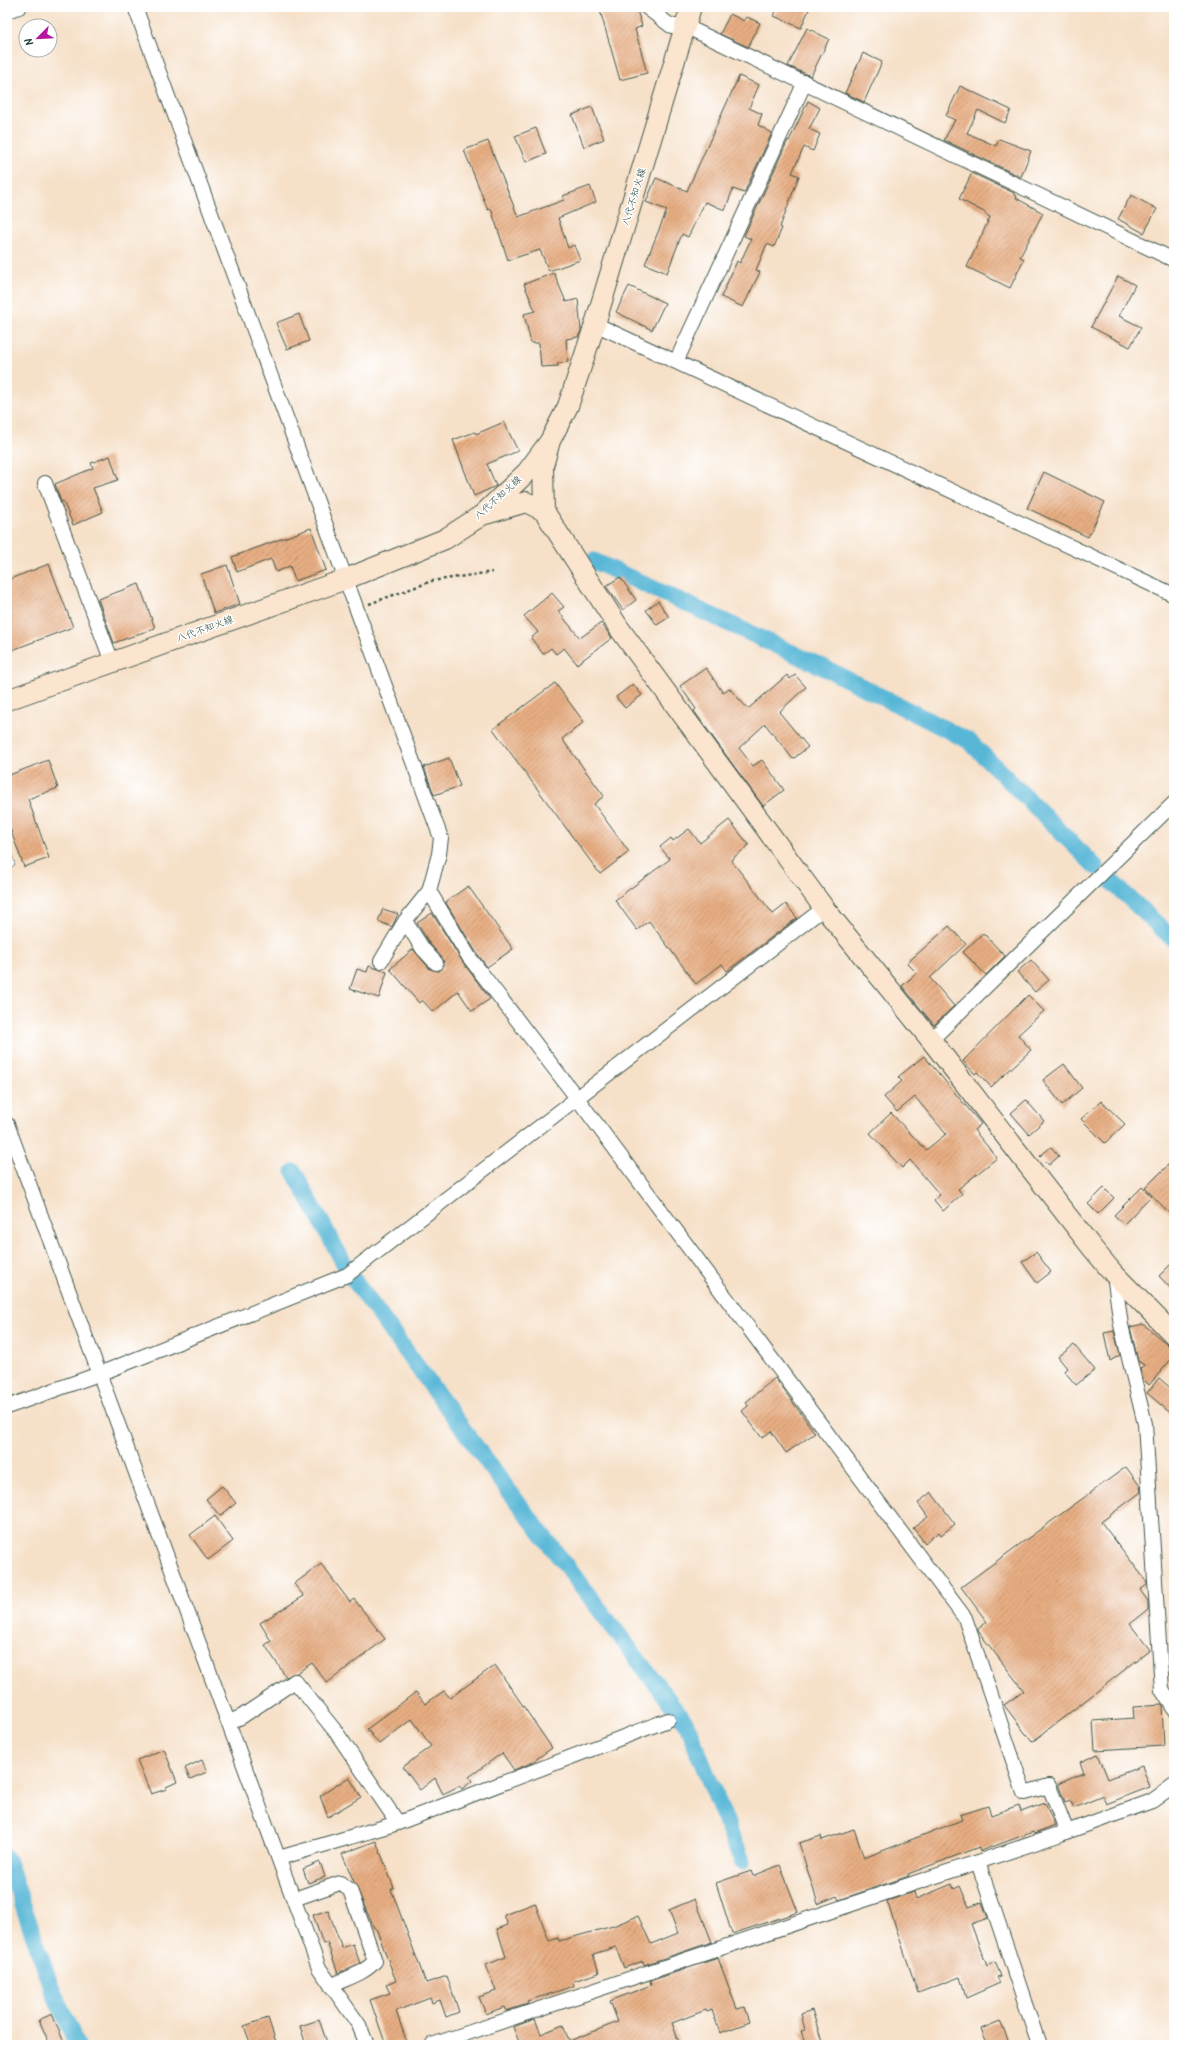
<svg xmlns="http://www.w3.org/2000/svg" width="1181" height="2052" font-family="Kalam,'Klee One',sans-serif">
<defs>
<pattern id="building-hatch" width="6" height="6" patternUnits="userSpaceOnUse"><rect width="6" height="6" fill="#e8ae83"/><path d="M-1 1l2-2M0 6l6-6M5 7l2-2" fill="none" stroke="#bb8f6c"/></pattern>
</defs>
<rect width="100%" height="100%" fill="#fff"/>
<filter id="ink" filterUnits="userSpaceOnUse"><feTurbulence type="fractalNoise" baseFrequency=".025" numOctaves="2"/><feDisplacementMap in="SourceGraphic" scale="8" xChannelSelector="R" yChannelSelector="G"/><feConvolveMatrix kernelMatrix="1 2 1 2 8 2 1 2 1" color-interpolation-filters="sRGB"/></filter>
<filter id="wash" filterUnits="userSpaceOnUse"><feTurbulence type="fractalNoise" baseFrequency=".012" numOctaves="4" result="noise"/><feDisplacementMap in="SourceGraphic" scale="16" xChannelSelector="R" yChannelSelector="G"/><feGaussianBlur stdDeviation="0.9" result="paint"/><feColorMatrix in="noise" values="0 0 0 0 0 0 0 0 0 0 0 0 0 0 0 0 0 1.4 0 .05"/><feComposite in="paint" operator="in"/></filter>
<g filter="url(#wash)">
<rect width="100%" height="100%" fill="#f6e0c8"/>
<g fill="none" stroke-linecap="round" stroke-linejoin="round">
<!-- canal -->
<path stroke="#59b7d7" stroke-width="17" d="M594,561l235,109 140,71 127,126
M1112,882l62,58
M294,1172l57,104 145,198 190,249 56,138
M7,1859l45,130 25,56"/>
</g>
<g id="blocks">
<!-- building -->
<path fill="url(#building-hatch)" d="M599,7h37l6,19 -7,3 12,44 -27,7z
M778,7h32l-9,21 -27,-12z
M730,14l14,7 3,-4 13,6 -12,24 -28,-13z
M807,28l22,11 -18,37 -23,-10z
M863,53l19,9 -18,40 -19,-9z
M739,76l20,9 -10,23 13,6 -4,11 14,8 -28,60 -11,-4 -8,21 -20,-8 -17,35 -6,-3 -15,39 -22,-9 22,-54 -21,-8 10,-24 31,13z
M960,86l51,24 -6,13 -27,-13 -11,23 29,13 3,-7 32,12 -10,26 -77,-37 11,-20 -9,-4z
M808,101l12,7 -11,21 11,5 -7,17 -9,-4 -12,26 7,3 -19,51 2,1 -8,19 -7,-3 -11,26 4,2 -17,35 -22,-10 16,-36 3,2 11,-24 -7,-3 44,-96 1,1z
M592,107l12,32 -20,8 -12,-32z
M536,128l10,26 -20,8 -11,-26z
M488,141l30,76 46,-17 -1,-4 27,-10 6,16 -38,16 10,30 6,-3 6,15 -31,11 -9,-21 -32,10 -17,-51 -3,1 -24,-60z
M972,173l42,20v2l3,1 -1,2 27,15 -23,44 4,2 -14,29 -43,-21 23,-50 -5,-3 1,-1 -27,-14z
M1131,195l26,14 -13,24 -26,-14z
M554,273l12,29 12,-3 3,32 -3,6 -12,2 2,23 -10,1v3l-17,1 -2,-24h-8l-7,-29 11,-3 -11,-27z
M1118,276l17,9 -16,31 22,11 -11,20 -39,-20z
M629,286l36,17 -13,27 -36,-18z
M299,314l10,27 -22,8 -11,-26z
M504,422l14,29 -31,13 9,22 -22,10 -21,-56 22,-8 1,2z
M110,456l8,24 -25,8 10,24 -30,13 -10,-24 -2,1 -6,-18 38,-16 -2,-5z
M1044,472l61,30 -17,35 -61,-29z
M311,528l15,42 -31,11 -5,-15 -14,6 -5,-13 -34,13 -5,-15z
M49,564l24,63 -66,25v-72z
M227,565l13,39 -26,9 -13,-39z
M620,577l16,23 -13,10 -17,-24z
M139,584l16,44 -41,15 -16,-44z
M552,593l12,14 -6,4 22,27 21,-15 11,15 -35,26 -13,-16 -8,6 -5,-6 -8,6 -12,-16 7,-6 -14,-16z
M658,601l11,16 -12,8 -11,-15z
M706,668l17,25 6,-5 19,21 39,-34 3,4 5,-4 11,12 -27,25 29,35 -15,12 -28,-35 -26,24 14,18 9,-6 22,30 -21,16 -69,-95 2,-2 -16,-23z
M555,683l29,39 -22,17 42,57 -10,8 35,48 -29,22 -107,-145z
M633,684l9,11 -17,13 -9,-11z
M449,758l11,28 -26,9 -10,-28z
M48,760l10,28 -30,11 21,59 -25,9 -17,-47v-44z
M729,820l20,25 -18,15 42,54 13,-10 11,14 -70,53 -5,-7 -26,20 -47,-63 -12,9 -22,-30 55,-41 -10,-12 11,-9 2,3 16,-12 11,14z
M468,886l45,63 -26,18 -11,-15 -30,-49 1,-2z
M383,909l15,5 -6,13 -14,-6z
M432,913l30,48 28,38 -18,12 -14,-20 -25,21 -11,-12 -3,3 -29,-34 23,-20 17,20 8,2 4,-2 2,-4 -2,-7 -12,-14 -13,-21z
M949,926l17,18 -36,34 24,28 -20,19 -32,-39 15,-13 -10,-10z
M983,933l22,23 -19,19 -23,-23z
M1031,960l18,20 -14,12 -18,-20z
M369,966l18,6 -8,26 -29,-9 7,-20 10,3z
M1028,995l16,16 -26,24 13,15 -40,37 -14,-15 -2,2 -12,-13z
M924,1056l57,68 -7,6 23,28 -39,31 4,5 -19,17 -9,-11 6,-5 -30,-35 -8,8 -32,-35 21,-20 35,37 20,-16 -31,-37 -18,15 -13,-15 18,-16 -4,-4z
M1064,1064l18,24 -20,17 -19,-25z
M1026,1100l18,21 -15,13 -18,-21z
M1101,1101l24,23 -20,19 -24,-24z
M1051,1147l8,9 -10,9 -9,-9z
M1174,1159v59l-29,-30z
M1142,1187l9,9 -27,28 -10,-9z
M1104,1188l10,10 -16,16 -10,-10z
M1036,1252l15,20 -14,11 -15,-21z
M1174,1261v31l-15,-16z
M1143,1324l31,26v6l-25,29 -6,-6 -3,-10 4,-4 -6,-4 -8,-34z
M1114,1331l6,24 -10,6 -6,-28z
M1074,1345l21,25 -19,15 -12,-14 3,-3 -9,-11z
M775,1378l40,55 -29,20 -15,-22 -9,7 -20,-27 6,-5 -2,-4z
M1159,1378l15,13v25l-27,-23z
M1126,1467l14,19 1,6 -40,30 46,60v3l-7,5 8,11v9l-18,14 20,26 -118,92 -28,-37 20,-14 -46,-60v-2l9,-7 -26,-35z
M222,1486l14,17 -16,13 -14,-17z
M931,1492l24,32 -14,11 -2,-3 -14,11 -12,-15 15,-11 -10,-14z
M215,1516l18,25 -25,19 -18,-25z
M321,1564l29,38 4,-3 31,40 -58,44 -15,-20 -15,10 -11,4 -21,-32 6,-4 -11,-18 44,-27 -10,-12z
M495,1665l57,83 -21,15 -17,7 -12,-17 -33,24 3,4 -10,8 -3,-3 -16,8 -8,-16 -15,12 -17,-23 28,-21 -19,-27 -33,25 -12,-15 49,-37 9,12 19,-13 6,7z
M1162,1705l2,41 -69,4 -2,-29 41,-3 -1,-11z
M164,1749l13,33 -11,5 1,2 -16,5 -14,-34z
M1098,1754l10,25 34,-13 8,21 -44,17 -3,-8 -29,12 -4,-8 -5,2 -7,-18 26,-11 -4,-11z
M202,1760l5,12 -17,7 -5,-11z
M349,1777l12,20 -33,20 -8,-21z
M1045,1803l10,23 -21,8 -1,-2 -53,19 -1,-4 -71,27 1,2 -70,24 -2,-4 -19,8 -19,-61 22,-7 1,4 32,-11 10,29 98,-38 -2,-5 28,-9 3,9 28,-10 2,7z
M376,1841l18,47 -3,1 35,94 21,-7 12,36 -13,5 -6,-17 -8,3 -2,-5 -34,13 10,29 -15,5h-5l-16,-45 20,-7 -4,-8 10,-4 -20,-53h-2l-32,-74z
M320,1862l5,15 -17,6 -5,-14z
M780,1865l18,47 -66,22 -16,-51 35,-12 2,5z
M952,1884l2,5 6,-3 9,21 13,-5 6,16 -17,6 16,42 8,-4 6,14 -4,1 3,6 -34,15 -6,-21 -42,16 -31,-92 27,-9 2,7z
M695,1899l17,43 -68,23 -1,-4 -19,7 -8,-21 -23,7 6,19 -26,8 1,5 -47,15 1,3 -22,7 -2,-4 -18,7 -7,-17 17,-6 -10,-26 20,-8 -9,-28 11,-4 -4,-10 31,-12 14,38 9,-3 1,3 54,-15 25,-10 13,28 27,-11 -9,-23z
M328,1910l14,38 11,-4 7,19 -22,10 -11,-31 -4,2 -10,-29z
M718,1958l19,51 8,-2 5,15 -30,11 -8,-23 -5,2 -1,-2 -34,13 8,22h-166l5,-3 -6,-15 22,-8 6,15 22,-9 6,16 49,-19 -8,-21 41,-16 -1,-4z
M812,2010l11,35h-17l-5,-14 4,-1 -4,-16z
M52,2014l13,31h-15l-11,-25z
M268,2018l9,27h-26l-7,-19z
M319,2020l9,25h-22l-6,-19z
M1000,2021l10,24h-22l-7,-16z"/>
</g>
</g>
<g filter="url(#ink)">
<use href="#blocks" fill-opacity="0" stroke="#3f554a" stroke-width="1"/>
<g fill="none" stroke-linecap="round" stroke-linejoin="round">
<defs>
<path id="lane" d="M7,852l4,11"/>
<path id="street" d="M135,7l306,831 -2,16 -10,37 40,66 108,141 388,520 59,175 25,-7 18,46
M646,7l25,19h14l489,234
M7,11l12,-4
M595,324l579,271
M676,362l129,-280
M45,483l67,179
M405,921l18,28 13,14
M381,961l24,-40 24,-30
M931,1040l243,-237
M7,1124l312,844 40,57 8,20
M1114,1274l7,51 24,99 17,266 12,19
M7,1407l92,-33 248,-99 477,-367
M229,1722l12,-5 54,-36 41,51 62,91
M279,1858l119,-35 270,-103
M978,1862l61,183
M294,1899l46,-16 10,7 25,71c-11,13 -29,17 -44,25
M432,2045l629,-211 91,-33 22,-16"/>
<path id="secondary" d="M550,441l-7,25 1,45 75,117 205,280 107,132 162,209 21,25 60,61
M486,514l40,-12 18,9
M7,700l339,-121 99,-40 37,-24 45,-43 23,-31 18,-35 27,-82 96,-317"/>
</defs>
<!-- lane casing -->
<use href="#lane" stroke="#3f554a" stroke-width="8"/>
<!-- street casing -->
<use href="#street" stroke="#3f554a" stroke-width="16"/>
<!-- secondary casing -->
<use href="#secondary" stroke="#3f554a" stroke-width="22"/>
<!-- path -->
<path stroke="#3f554a" stroke-width="2.5" stroke-dasharray="3 3" stroke-linecap="butt" d="M369,604l63,-23 60,-9"/>
<!-- lane -->
<use href="#lane" stroke="#fff" stroke-width="7"/>
<!-- street -->
<use href="#street" stroke="#fff" stroke-width="14"/>
<!-- secondary -->
<use href="#secondary" stroke="#fbe5cf" stroke-width="20"/>
</g>
</g>
<g text-anchor="middle" dominant-baseline="central" stroke-width="3" stroke-linejoin="round" paint-order="stroke">
<!-- street labels -->
<g font-size="10" fill="#1f3d34" stroke="#fff">
<text transform="translate(634 197) rotate(-73)">八代不知火線</text>
<text transform="translate(498 498) rotate(-42)">八代不知火線</text>
<text transform="translate(205 629) rotate(-20)">八代不知火線</text>
</g>
</g>
<!-- margin -->
<rect width="1181" height="2052" fill="none" stroke="#fff" stroke-width="24"/>
<!-- north arrow -->
<g transform="translate(38 38) rotate(246)"><circle r="19" fill="#ffffff" stroke="#a5b1ae"/>
<path d="M0-3L7 15L0 10L-7 15Z" fill="#b5179e"/>
<text y="-6" font-size="11" font-weight="bold" text-anchor="middle" fill="#1f3d34">N</text>
</g>
</svg>
